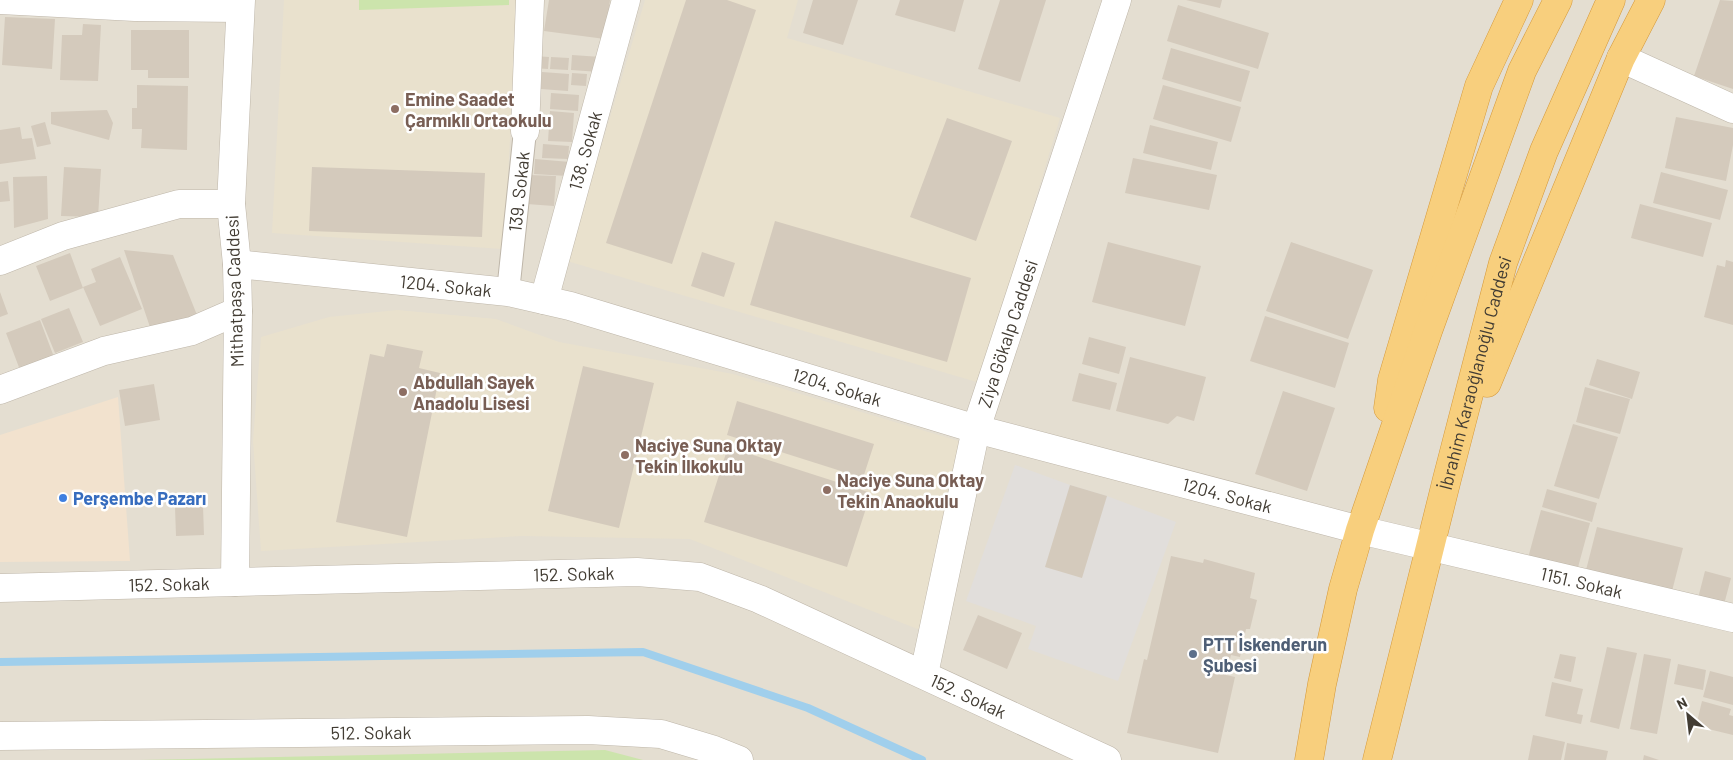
<svg xmlns="http://www.w3.org/2000/svg" width="1733" height="760" font-family="Barlow,sans-serif">
<rect width="100%" height="100%" fill="#f0ece3"/>
<!-- residential -->
<path fill="#e4ded1" d="M0,0h1733v760h-1733z"/>
<!-- commercial -->
<path fill="#f2e2ce" d="M118,397l12,164 -130,1v-127z"/>
<!-- education -->
<path fill="#e9e1cd" d="M284,0h233l-11,219 -4,30 -230,-16z
M645,0h153l-11,38 273,80 -80,265 -413,-122z
M397,310l99,9 63,23 174,32 229,68 -42,188 -230,-91 -168,-3 -261,15 -8,-110 8,-104 68,-20z"/>
<!-- green -->
<path fill="#cce4ac" d="M359,0h150v5l-150,5z
M605,750l38,10h-504l49,-1z"/>
<!-- parking -->
<path fill="#e1dedb" d="M1015,465l55,20 37,11 69,26 -58,159 -90,-32 8,-23 -70,-25z"/>
<g fill="none" stroke-linecap="round" stroke-linejoin="round">
<!-- stream -->
<path stroke="#a0cfec" stroke-width="8" d="M0,662l643,-10 165,56 114,52"/>
</g>
<!-- building -->
<path fill="#d4cabc" d="M549,0h61l-5,39 -61,-8z
M686,0h41l29,10 -84,254 -66,-21z
M813,0h45l-15,45 -40,-12z
M900,0h64l-9,32 -60,-17z
M1000,0h46l-26,82 -42,-13z
M1186,0h36l-2,8z
M1720,0l13,1v88l-39,-13z
M1178,5l91,28 -11,36 -91,-28z
M5,17l50,2 -3,50 -50,-4z
M83,24l18,1 -3,56 -38,-1 2,-45h20z
M131,30h58v48h-41v-8h-17z
M1171,48l79,23 -9,31 -79,-23z
M572,55l29,2 -1,15 -29,-2z
M534,56l15,1 -1,12 -15,-1z
M551,57l18,1 -1,12 -18,-1z
M542,72l27,2 -1,17 -27,-2z
M572,73l15,1 -1,12 -15,-1z
M137,85l51,1 -1,64 -46,-2 1,-19h-10v-21h5z
M1163,85l78,22 -10,35 -78,-23z
M551,93l28,2 -1,16 -28,-2z
M107,110l6,13 -4,17 -58,-16v-12z
M550,111l24,2 -2,29 -24,-1z
M1676,117l57,11v17l-7,36 -61,-13z
M947,118l65,23 -36,100 -66,-24z
M45,122l6,22 -14,3 -6,-21z
M1150,125l68,17 -7,28 -68,-17z
M20,127l2,12 10,-1 4,21 -36,5v-34z
M543,144l26,2 -1,13 -26,-1z
M1133,158l84,17 -8,35 -84,-17z
M535,159l35,3 -2,14 -34,-2z
M64,167l37,2 -3,48 -37,-1z
M312,167l173,6 -3,64 -173,-6z
M1661,172l67,18 -8,30 -67,-17z
M529,175l27,1 -2,30 -27,-2z
M47,176l1,43 -34,9 -1,-51z
M8,181l2,20 -10,1v-20z
M1640,204l72,19 -9,34 -72,-19z
M775,221l196,57 -24,84 -197,-57z
M1108,242l93,24 -16,60 -93,-24z
M1291,242l82,28 -25,69 -82,-28z
M124,250l49,5 26,65 -47,13z
M702,252l33,11 -11,34 -33,-11z
M70,253l13,35 -33,13 -14,-35z
M120,257l22,52 -42,17 -17,-39 13,-5 -5,-13z
M1726,260l7,2v63l-29,-8 13,-52 8,2z
M0,292l8,22 -8,3z
M69,308l14,34 -28,11 -14,-34z
M1265,316l84,27 -14,45 -85,-27z
M40,320l14,37 -34,13 -14,-37z
M1089,337l37,10 -7,27 -37,-10z
M387,344l36,7 -4,17 21,5 -33,164 -71,-15 34,-168 14,3z
M1130,357l76,20 -12,44 -17,-5 -9,8 -52,-13z
M1597,359l43,13 -8,27 -43,-14z
M583,366l71,17 -35,145 -71,-17z
M1079,373l38,10 -7,27 -38,-9z
M154,384l6,36 -35,6 -6,-36z
M1585,387l45,12 -10,35 -44,-12z
M1283,391l52,17 -28,83 -52,-17z
M737,401l137,43 -11,34 -136,-43z
M1573,424l45,13 -19,62 -45,-13z
M728,447l143,46 -24,74 -143,-45z
M1070,485l37,11 -25,82 -37,-11z
M1547,489l50,14 -5,19 -50,-15z
M203,506l1,29 -28,1 -1,-29z
M1541,510l49,13 -13,48 -49,-13z
M1597,527l86,21 -13,51 -86,-21z
M1171,556l32,7 1,-4 51,14 -5,25 7,2 -7,29h-4l-6,28 -9,-2 -5,20 9,2 -17,76 -91,-20 17,-74 3,1z
M1705,571l26,7 -9,34 -26,-6z
M978,615l44,18 -15,36 -44,-19z
M1607,647l30,6 -18,76 -29,-7z
M1560,654l16,3 -5,25 -17,-4z
M1644,654l27,5 -14,75 -27,-5z
M1678,664l28,6 -3,20 -29,-6z
M1710,671l23,6v28l-30,-8z
M1552,682l31,7 -6,25 6,1 -2,9 -36,-8z
M1702,701l29,8 -2,6 4,1v19l-37,-9z
M1533,735l32,7 -4,18h-33z
M1567,743l41,8 -2,9h-42z
M1644,755l15,5h-16z"/>
<g fill="none" stroke-linecap="round" stroke-linejoin="round">
<defs>
<g id="pedestrian">
<path id="s1" d="M508,292l17,-161"/>
</g>
<g id="minor">
<path d="M1621,58l112,51"/>
<path d="M525,131l5,-131"/>
<path d="M0,261l63,-25 116,-32h52"/>
<path id="s2" d="M237,264l271,28 62,14 406,123 384,101 373,88"/>
<path id="s3" d="M544,300l82,-300"/>
<path d="M0,390l104,-39 88,-20 46,-20"/>
</g>
<g id="tertiary">
<path d="M0,0l135,7 105,1"/>
<path d="M235,582l3,-271 -1,-47 -6,-60 10,-204"/>
<path id="s4" d="M0,588l637,-16 63,5 59,22 348,161"/>
<path id="s5" d="M924,674l52,-245 141,-429"/>
<path id="s6" d="M0,736l588,-6 73,4 53,16 25,10"/>
</g>
<g id="trunk">
<path d="M1487,383l134,-325 30,-58"/>
<path d="M1388,408l4,-28 87,-294 40,-86"/>
<path d="M1309,760l13,-76 21,-95 17,-59 68,-199 94,-260 36,-71"/>
<path id="s7" d="M1377,760l70,-281 56,-216 41,-112 67,-151"/>
</g>
</defs>
<!-- pedestrian casing -->
<use href="#pedestrian" stroke="#beb6a9" stroke-width="24"/>
<!-- minor casing -->
<use href="#minor" stroke="#beb6a9" stroke-width="29"/>
<!-- tertiary casing -->
<use href="#tertiary" stroke="#beb6a9" stroke-width="29"/>
<!-- trunk casing -->
<use href="#trunk" stroke="#d59838" stroke-width="29"/>
<!-- pedestrian -->
<use href="#pedestrian" stroke="#fff" stroke-width="22"/>
<!-- minor -->
<use href="#minor" stroke="#fff" stroke-width="28"/>
<!-- tertiary -->
<use href="#tertiary" stroke="#fff" stroke-width="28"/>
<!-- trunk -->
<use href="#trunk" stroke="#f8cf7d" stroke-width="28"/>
</g>
<!-- markers -->
<g fill="#8d6e63" stroke="#fff" stroke-width="2">
<circle cx="395" cy="109" r="5"/>
<circle cx="403" cy="392" r="5"/>
<circle cx="625" cy="455" r="5"/>
<circle cx="827" cy="490" r="5"/>
</g>
<circle fill="#3f7fe0" stroke="#fff" stroke-width="2" cx="63" cy="498" r="5"/>
<circle fill="#5c6f8a" stroke="#fff" stroke-width="2" cx="1193" cy="654" r="5"/>
<g text-anchor="middle" dominant-baseline="central" stroke-width="5" stroke-linejoin="round" paint-order="stroke">
<!-- education labels -->
<g font-size="18" font-weight="bold" fill="#785e54" stroke="#fff" text-anchor="start">
<text x="405" y="99">Emine Saadet<tspan x="405" dy="21">Çarmıklı Ortaokulu</tspan></text>
<text x="413" y="382">Abdullah Sayek<tspan x="413" dy="21">Anadolu Lisesi</tspan></text>
<text x="635" y="445">Naciye Suna Oktay<tspan x="635" dy="21">Tekin İlkokulu</tspan></text>
<text x="837" y="480">Naciye Suna Oktay<tspan x="837" dy="21">Tekin Anaokulu</tspan></text>
</g>
<!-- street labels -->
<g font-size="18" fill="#423c33" stroke="#fff">
<text stroke="none"><textPath href="#s3" startOffset="155">138. Sokak</textPath></text>
<text stroke="none"><textPath href="#s1" startOffset="101">139. Sokak</textPath></text>
<text stroke="none"><textPath href="#s2" startOffset="210">1204. Sokak</textPath></text>
<text transform="translate(234 291) rotate(-92)">Mithatpaşa Caddesi</text>
<text stroke="none"><textPath href="#s5" startOffset="351">Ziya Gökalp Caddesi</textPath></text>
<text stroke="none"><textPath href="#s7" startOffset="399">İbrahim Karaoğlanoğlu Caddesi</textPath></text>
<text stroke="none"><textPath href="#s2" startOffset="615">1204. Sokak</textPath></text>
<text stroke="none"><textPath href="#s2" startOffset="1020">1204. Sokak</textPath></text>
<text stroke="none"><textPath href="#s4" startOffset="574">152. Sokak</textPath></text>
<text stroke="none"><textPath href="#s2" startOffset="1385">1151. Sokak</textPath></text>
<text stroke="none"><textPath href="#s4" startOffset="169">152. Sokak</textPath></text>
<text stroke="none"><textPath href="#s4" startOffset="994">152. Sokak</textPath></text>
<text stroke="none"><textPath href="#s6" startOffset="371">512. Sokak</textPath></text>
</g>
<!-- shop labels -->
<g font-size="18" font-weight="bold" fill="#366cbe" stroke="#fff" text-anchor="start">
<text x="73" y="498">Perşembe Pazarı</text>
</g>
<!-- service labels -->
<g font-size="18" font-weight="bold" fill="#4e5e75" stroke="#fff" text-anchor="start">
<text x="1203" y="644">PTT İskenderun<tspan x="1203" dy="21">Şubesi</tspan></text>
</g>
</g>
<!-- north arrow -->
<g transform="translate(1688 715) rotate(332)" stroke="#ffffff" stroke-width="4" paint-order="stroke">
<path d="M0-4L9 19L0 12L-9 19Z" fill="#423c33"/>
<text y="-8" font-size="14" font-weight="bold" text-anchor="middle" fill="#423c33">N</text>
</g>
</svg>
